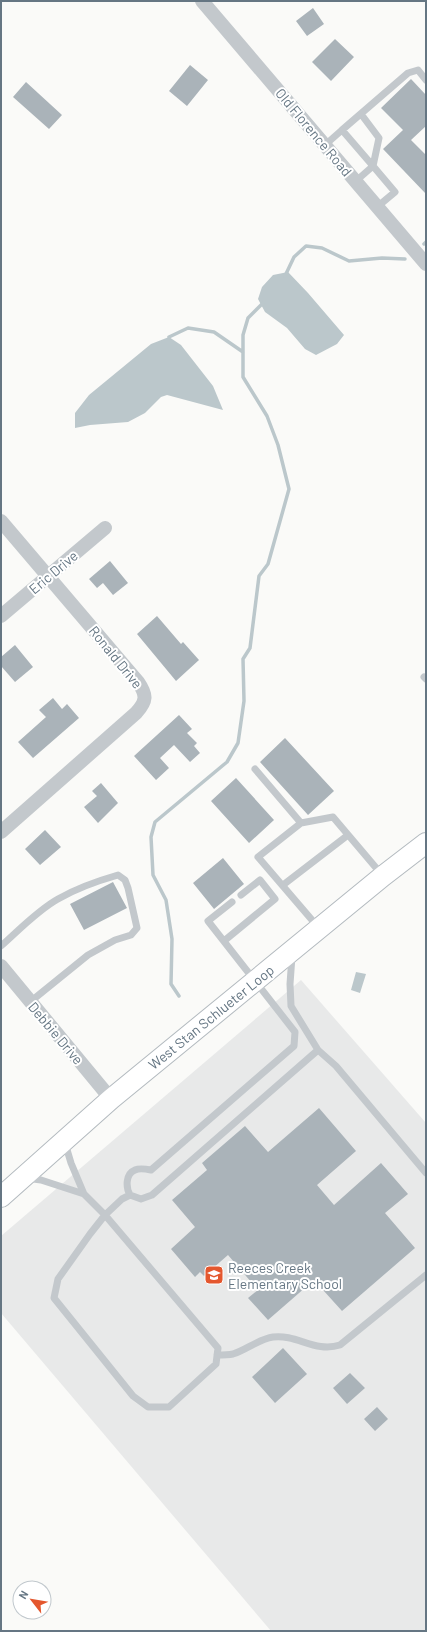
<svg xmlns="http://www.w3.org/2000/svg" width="427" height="1632" font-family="Barlow,sans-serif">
<rect width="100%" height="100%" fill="#fafaf8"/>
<!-- built -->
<path fill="#e8e9e9" d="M301,980l125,143v508h-155l-270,-318v-77z"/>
<!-- water -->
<path fill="#bbc7cb" d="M288,272l20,21 36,42 -7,9 -21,11 -11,-6 -18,-21 -22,-16 -7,-13 4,-12 11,-12z
M169,337l12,8 32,41 10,24 -56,-15 -6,2 -16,16 -17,9 -38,3 -15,3v-15l14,-18 62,-51z
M356,972l10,2 -6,19 -9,-3z"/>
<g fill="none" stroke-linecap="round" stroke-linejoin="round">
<!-- stream -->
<path stroke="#bbc7cb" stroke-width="3.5" d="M424,244l2,-2
M285,276l9,-19 12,-11 16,2 27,13 33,-3 23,1
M169,337l19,-9 26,4 29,20
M179,996l-8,-12 1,-45 -6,-39 -13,-25 -2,-38 4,-15 72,-60 11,-19 6,-42 -1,-42 7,-11 9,-72 9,-12 21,-75 -11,-44 -11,-29 -24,-39v-42l5,-17 16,-16"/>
</g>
<!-- building -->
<path fill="#aab3b9" d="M313,8l11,16 -17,12 -11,-15z
M335,39l19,18 -23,24 -19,-19z
M190,65l18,15 -21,26 -18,-15z
M411,79l15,16v31l-15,14 15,15v39l-43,-45 20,-19 -22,-22z
M26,82l36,33 -13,14 -36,-32z
M110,561l18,22 -15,12 -10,-12 -6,5 -8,-9z
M157,616l24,28 2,-2 16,18 -23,21 -39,-47z
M15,645l18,22 -18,15 -14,-16v-9z
M53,698l9,11 5,-5 12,14 -46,40 -15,-16 28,-25 -7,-7z
M179,715l13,14 -5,4 10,10 -3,3 6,7 -10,9 -16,-17 -14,13 9,10 -13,12 -22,-24z
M285,738l49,53 -26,24 -48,-53z
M236,778l38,42 -25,23 -38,-42z
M101,783l17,20 -20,20 -14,-16 13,-11 -5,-5z
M45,830l16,17 -21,18 -15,-16z
M223,858l21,26 -30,25 -21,-26z
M113,882l14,26 -43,22 -14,-26z
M319,1108l37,43 -39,34 17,20 47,-42 27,31 -23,19 30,35 -73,63 -28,-31 -46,40 -20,-22 10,-8 -30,-35 -24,21 -4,-4 -5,5 -24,-28 24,-22 -23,-27 35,-30 -5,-7 43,-37 23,26z
M283,1348l24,26 -32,29 -23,-26z
M350,1373l15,15 -18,16 -14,-16z
M377,1407l11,12 -13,12 -11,-12z"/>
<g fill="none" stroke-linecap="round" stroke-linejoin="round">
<defs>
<path id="secondary" d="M1,1197l110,-98 272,-223 43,-33"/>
</defs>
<!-- secondary casing -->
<use href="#secondary" stroke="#b3babf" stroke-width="22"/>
<!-- service -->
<path stroke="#c3c8cc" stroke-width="7" d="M361,114l18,24 -6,28
M342,130l66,-57 10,-3 8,10
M325,145l17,-15 31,36
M356,181l17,-15 22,26 -18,15
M424,677l2,2
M255,769l46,54
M283,885l65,-50
M232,902l-24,19 87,111 -1,14 -143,124c-5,-1 -12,-2 -16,0 -10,4 -9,18 -5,25l11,4 11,-4 166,-145
M318,927l-60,-70 43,-34 32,-6 50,59
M224,941l51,-42 -15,-19 -19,15
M1,946c17,-15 37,-36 57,-47 19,-11 39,-18 60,-24l7,5 3,8 9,40 -6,7 -16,5 -27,15 -58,47
M292,956l-2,28 1,22 27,44 18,16 90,107
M65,1143l6,20 13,31 21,21 113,133 -2,16 -47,43h-21l-15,-11 -79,-98 4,-19 32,-45 15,-19 17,-16 8,-4
M26,1178l15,2 43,14
M217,1355c5,0 11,0 16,-1 13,-4 26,-15 40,-17 24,-3 42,16 67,8l86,-70"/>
<!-- minor -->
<path stroke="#c3c8cc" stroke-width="14" d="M202,1l224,263
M1,521l137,161c9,13 9,19 -2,31l-135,119
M1,616l104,-88
M1,966l110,133"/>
<!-- secondary -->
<use href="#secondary" stroke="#fff" stroke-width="20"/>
</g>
<!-- icons -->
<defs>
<symbol id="school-square" viewBox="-11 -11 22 22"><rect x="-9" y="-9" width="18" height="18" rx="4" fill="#e4572e" stroke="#fff"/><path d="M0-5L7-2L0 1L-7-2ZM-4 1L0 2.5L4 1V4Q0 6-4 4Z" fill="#fff"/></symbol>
</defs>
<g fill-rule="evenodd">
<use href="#school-square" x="203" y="1264" width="22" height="22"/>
</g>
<g text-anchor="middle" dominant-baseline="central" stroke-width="4" stroke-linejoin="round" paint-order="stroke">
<!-- street labels -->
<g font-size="14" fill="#657683" stroke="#fff">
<text transform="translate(314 132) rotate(50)">Old Florence Road</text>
<text transform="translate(53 572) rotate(-40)">Eric Drive</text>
<text transform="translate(116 657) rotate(51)">Ronald Drive</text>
<text transform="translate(211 1017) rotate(-39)">West Stan Schlueter Loop</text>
<text transform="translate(56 1033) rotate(50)">Debbie Drive</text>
</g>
<!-- poi labels -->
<g font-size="14" fill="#657683" stroke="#fff" text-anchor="start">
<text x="228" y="1267">Reeces Creek<tspan x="228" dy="16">Elementary School</tspan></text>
</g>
</g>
<!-- border -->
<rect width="427" height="1632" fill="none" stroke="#657683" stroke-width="4"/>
<!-- north arrow -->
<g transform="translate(32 1600) rotate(301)"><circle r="19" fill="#ffffff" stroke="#c1c8cd"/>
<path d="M0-3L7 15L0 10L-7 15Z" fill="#e4572e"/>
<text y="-6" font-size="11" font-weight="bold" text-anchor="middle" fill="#657683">N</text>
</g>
</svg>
